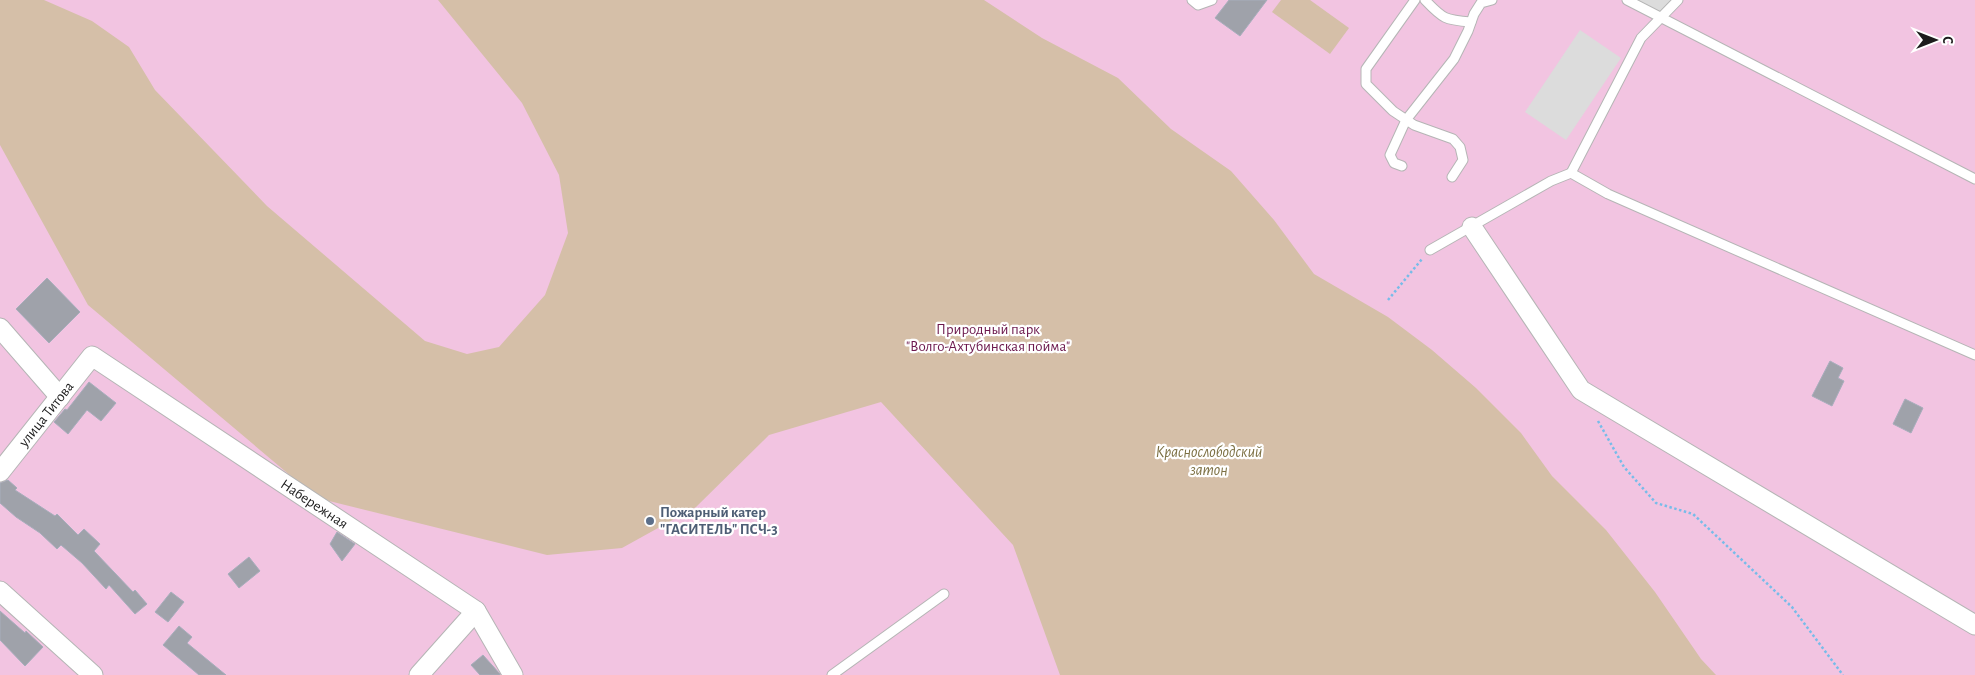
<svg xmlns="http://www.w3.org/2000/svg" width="1975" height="675" viewBox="0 0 1975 675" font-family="'Alegreya Sans',sans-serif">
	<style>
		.park { fill: #f2c4e1 }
		.parking { fill: #dcdcdc }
		.water { fill: #d5bfa8 }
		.building { fill: #9fa2aa; stroke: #a7adbc }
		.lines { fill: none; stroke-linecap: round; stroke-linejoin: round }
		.service-casing { stroke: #b5b5b5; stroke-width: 11 }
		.minor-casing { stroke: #b5b5b5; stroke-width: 21 }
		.path { stroke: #77bce9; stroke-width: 2.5; stroke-dasharray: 2.5 2.5; stroke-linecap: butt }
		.service { stroke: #fff; stroke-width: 9 }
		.minor { stroke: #fff; stroke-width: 19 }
		.service-dot { fill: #5c6f8a; stroke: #fff; stroke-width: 2 }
		.labels { text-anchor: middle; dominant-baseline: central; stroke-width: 4.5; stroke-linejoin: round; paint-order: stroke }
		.park-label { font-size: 15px; fill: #6c184d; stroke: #fff }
		.street-label { font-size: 15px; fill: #1c1c1c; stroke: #fff }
		.service-label { font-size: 15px; font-weight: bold; fill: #4e5e75; stroke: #fff; text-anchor: start }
		.water-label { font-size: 16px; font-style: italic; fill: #7c7043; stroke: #fff }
	</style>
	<rect width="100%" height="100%" fill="#e3e3ec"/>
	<rect class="park" x="0" y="0" width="1975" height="675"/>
	<g class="parking">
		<path d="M1633 0H1673L1661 14Z"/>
		<path d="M1580 30 1621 58 1566 140 1525 112Z"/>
	</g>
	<g class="water">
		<path d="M0 0H44L92 21 129 47 155 90 267 206 425 341 467 354 499 347 545 295 568 233 559 175 522 103 438 0H984L1042 38 1118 78 1171 129 1231 171 1274 220 1314 274 1388 317 1432 350 1476 388 1521 433 1552 476 1606 530 1655 592 1701 659 1716 675H1060L1013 545 881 402 769 435 696 507 622 548 547 555 317 498 88 305 0 145Z"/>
		<path d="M1281 0H1310L1349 28 1330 54 1272 12Z"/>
	</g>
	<g class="building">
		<path d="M1229 0H1267L1240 36 1215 18Z"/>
		<path d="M47 278 80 312 49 343 16 309Z"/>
		<path d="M1830 361 1843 368 1838 378 1844 381 1832 406 1812 396Z"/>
		<path d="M89 382 116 403 101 421 87 410 68 434 54 422 65 409 67 410Z"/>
		<path d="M1905 399 1923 408 1911 433 1893 424Z"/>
		<path d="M8 480 17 488 15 490 55 516 57 514 78 535 84 529 100 544 94 551 133 592 135 590 147 604 135 614 109 585 106 589 82 563 61 545 57 549 40 533 16 517 0 503V483Z"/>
		<path d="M337 532 355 544 342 561 330 544Z"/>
		<path d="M249 557 260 571 239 588 228 574Z"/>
		<path d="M171 592 184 602 168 622 155 612Z"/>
		<path d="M0 611 25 633 26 631 43 647 25 666 0 640Z"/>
		<path d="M179 626 192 637 187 643 226 675H199L163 645Z"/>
		<path d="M483 655 500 674V675H480L471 665Z"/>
	</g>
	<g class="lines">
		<g class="service-casing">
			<g id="service">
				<path d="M1192 0 1198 5 1212 0"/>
				<path d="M1415 0 1366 69V84L1393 111 1414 125 1453 139 1460 147 1463 160 1452 177"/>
				<path d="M1425 0C1443 19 1445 20 1471 22"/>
				<path d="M1627 0 1975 179"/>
				<path d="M1678 0 1641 38 1571 173 1608 194 1975 355"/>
				<path d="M1402 166 1394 163 1390 155 1406 120 1454 59 1468 31 1474 14 1481 3 1492 0"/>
				<path d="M1430 250 1551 181 1571 173"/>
				<path d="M832 675 944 594"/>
			</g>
		</g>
		<g class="minor-casing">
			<g id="minor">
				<path d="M1472 227 1581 390 1975 625"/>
				<path d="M0 328 60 397"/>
				<path id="s1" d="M0 472 92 356 476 611 513 675"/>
				<path d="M0 591 93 675"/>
				<path d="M419 675 476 611"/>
			</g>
		</g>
		<g class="path">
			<path d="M1388 300 1422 259"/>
			<path d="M1598 421 1624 467 1656 503 1693 514 1792 607 1843 675"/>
		</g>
		<use href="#service" class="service"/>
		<use href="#minor" class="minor"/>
	</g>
	<circle class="service-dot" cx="650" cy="521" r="5"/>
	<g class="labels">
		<g class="park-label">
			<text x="988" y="329">Природный парк<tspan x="988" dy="17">"Волго-Ахтубинская пойма"</tspan></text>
		</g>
		<g class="street-label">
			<text stroke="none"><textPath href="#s1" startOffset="74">улица Титова</textPath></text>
			<text stroke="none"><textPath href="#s1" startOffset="415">Набережная</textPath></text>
		</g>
		<g class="service-label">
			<text x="660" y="512">Пожарный катер<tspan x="660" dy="17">"ГАСИТЕЛЬ" ПСЧ-3</tspan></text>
		</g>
		<g class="water-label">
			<text x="1209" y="452">Краснослободский<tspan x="1209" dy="18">затон</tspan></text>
		</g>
	</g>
	<g transform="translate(1935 40) rotate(90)" stroke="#ffffff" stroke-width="4" paint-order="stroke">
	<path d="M0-4L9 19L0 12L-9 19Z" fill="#1c1c1c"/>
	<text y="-8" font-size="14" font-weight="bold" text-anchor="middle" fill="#1c1c1c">С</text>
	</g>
</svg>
